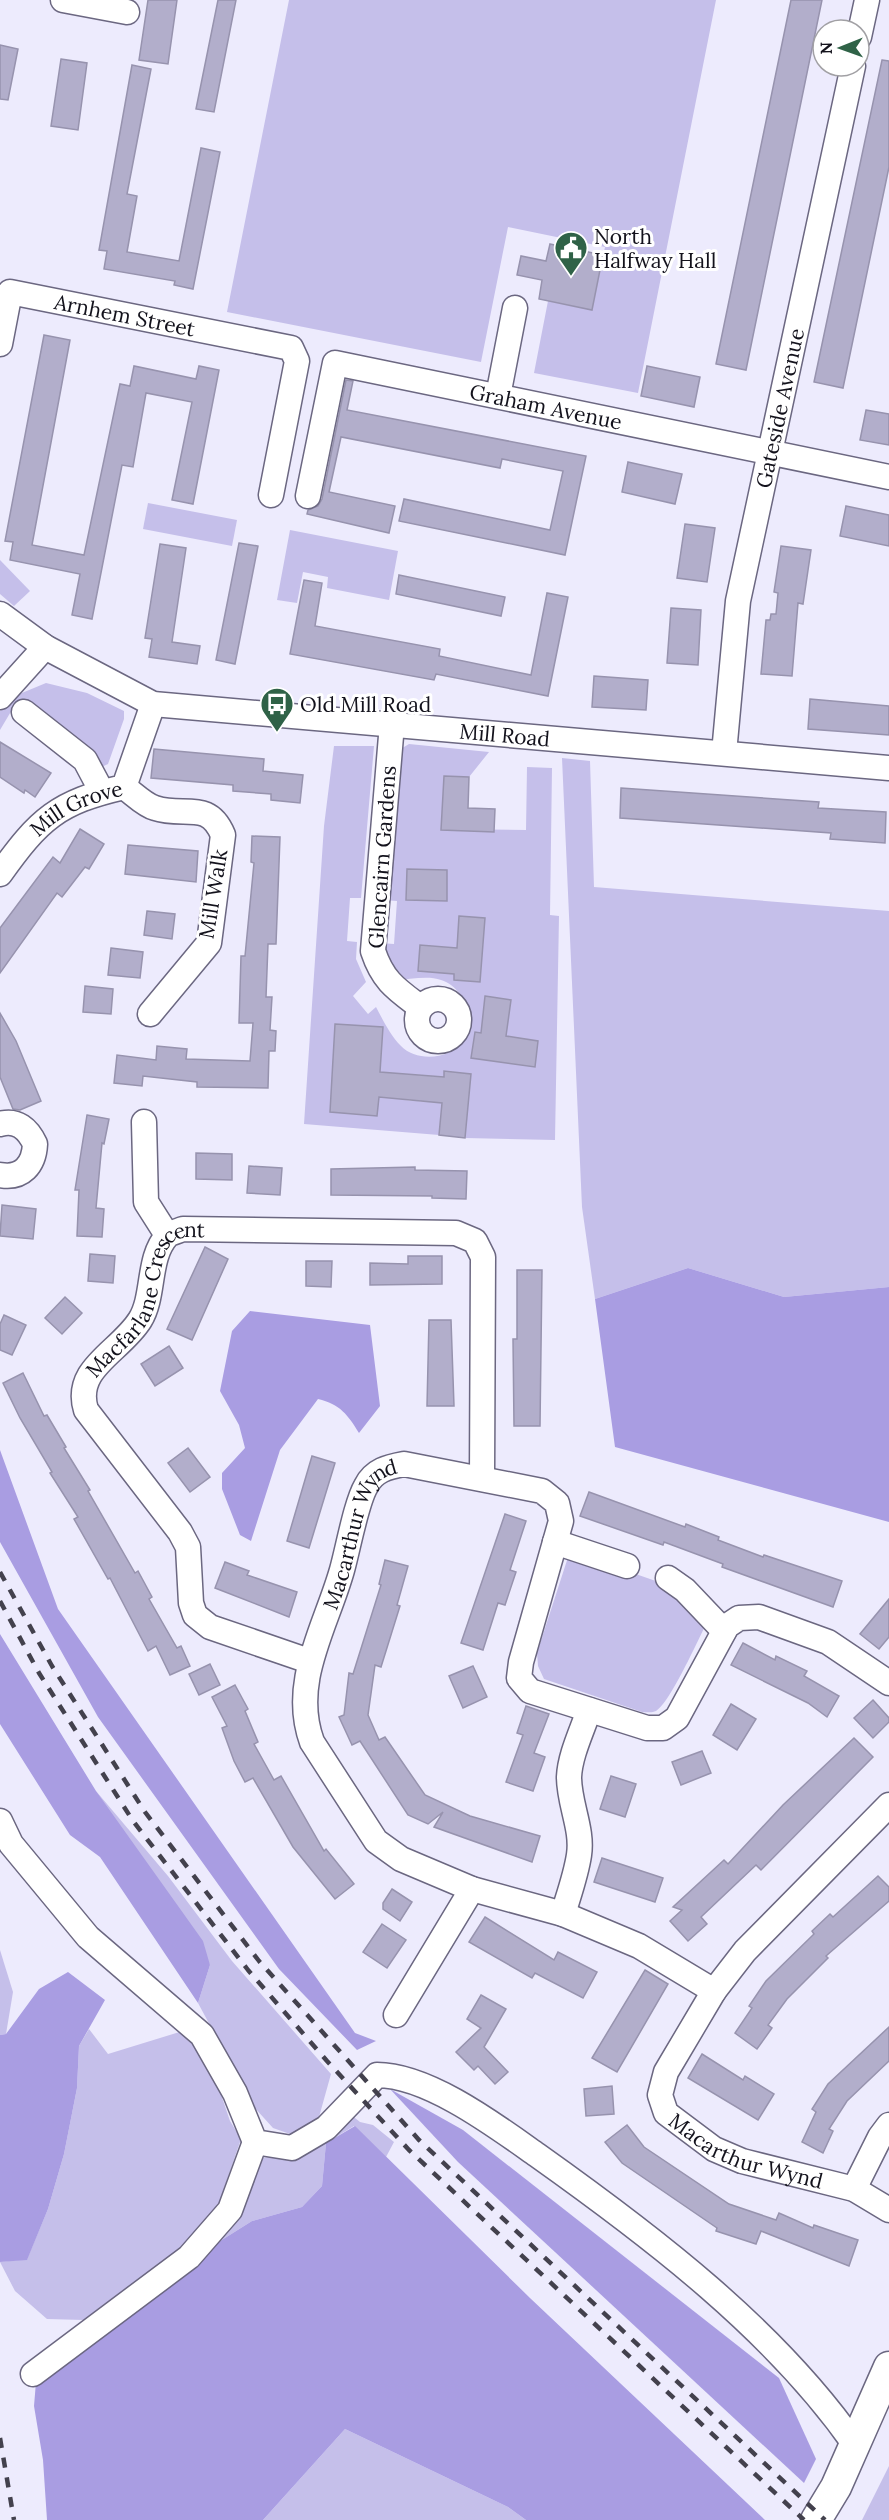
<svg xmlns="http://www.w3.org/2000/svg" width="889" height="2520" viewBox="0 0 889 2520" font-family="Lora,serif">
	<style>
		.green { fill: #c5bfea; fill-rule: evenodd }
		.forest { fill: #a99de2 }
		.building { fill: #b2aecb; stroke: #9793ae; stroke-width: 1.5 }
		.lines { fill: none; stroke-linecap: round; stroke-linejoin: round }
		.minor-casing { stroke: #6b6781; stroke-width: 27 }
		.major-casing { stroke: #6b6781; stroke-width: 33 }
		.minor { stroke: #fff; stroke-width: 24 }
		.major { stroke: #fff; stroke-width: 30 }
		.rail { stroke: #43414d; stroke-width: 4.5; stroke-dasharray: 10 10; stroke-linecap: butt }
		.labels { text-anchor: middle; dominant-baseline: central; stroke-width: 6; stroke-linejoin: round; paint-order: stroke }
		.poi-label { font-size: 21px; fill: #13121c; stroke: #fff; text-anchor: start }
		.street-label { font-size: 21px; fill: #13121c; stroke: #fff }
	</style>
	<rect width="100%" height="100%" fill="#edebfd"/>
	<g class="green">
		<path d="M289 0H716L638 393 534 373 548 301 592 310 605 247 508 227 481 362 227 312Z"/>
		<path d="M148 503 237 520 232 546 143 529Z"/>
		<path d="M290 530 398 551 389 600 327 588 328 577 303 572 297 603 277 600Z"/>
		<path d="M0 560 30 591 14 606 0 594Z"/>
		<path d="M46 683 87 693 124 711V719L108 764 91 772 80 748 16 703 0 730V711L17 695Z"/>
		<path d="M409 744 489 752 469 777 444 776 441 829 526 830 527 767 552 768 550 915 559 916 555 1140 465 1138 444 1072V1077L407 1074 405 1100 442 1103 439 1135 304 1124 324 826 334 746H374L361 898H350L347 941 357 942 356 959 366 982 353 996 368 1014 376 1007C383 1020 390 1035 401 1046 416 1062 450 1060 463 1041 478 1021 464 987 441 980 427 975 409 980 395 980L380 943 394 944 397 901 383 900 399 750ZM407 869 447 870V901L406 900Z"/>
		<path d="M562 758 590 761 594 887 889 911V1287L784 1297 688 1268 595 1299 582 1207Z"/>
		<path d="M570 1551 670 1586 708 1620C699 1638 670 1703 656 1711 652 1713 647 1712 642 1712L544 1679 538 1666 537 1653Z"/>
		<path d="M96 1791 168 1876 232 1961 331 2074 319 2117 293 2135 273 2128 254 2107 198 2003 210 1965Z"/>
		<path d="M0 1950 13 1992 6 2034 0 2035Z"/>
		<path d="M89 2029 108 2054 186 2030 207 2053 230 2121 241 2139 217 2209 183 2250 117 2301 84 2320 47 2319 15 2291 0 2262 27 2259 48 2209 64 2154 77 2088 79 2046Z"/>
		<path d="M350 2114 360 2122 373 2125 394 2142 386 2157 354 2126 326 2143 322 2186 302 2207 252 2221 217 2243 238 2217 251 2179 262 2158 310 2152Z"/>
		<path d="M345 2429 508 2507 526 2520H263Z"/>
		<path d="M889 2466V2520H862Z"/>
	</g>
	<g class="forest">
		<path d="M688 1268 784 1297 889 1287V1522L615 1447 595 1299Z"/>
		<path d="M250 1311 370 1325 380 1406 359 1433C348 1415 340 1404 318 1399L280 1450 251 1541 240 1535 222 1489V1473L245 1448 239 1425 220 1391 232 1331Z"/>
		<path d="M0 1450 58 1609 355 2033 376 2041 357 2050 279 1969 98 1717 0 1542Z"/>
		<path d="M0 1634 96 1791 203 1941 210 1965 198 2003 100 1857 70 1835 0 1724Z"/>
		<path d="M68 1972 105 2000 79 2046 77 2088 64 2154 48 2209 27 2260 0 2262V2035L6 2034 39 1989Z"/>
		<path d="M390 2089 463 2130 779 2378 816 2459 804 2483 458 2162Z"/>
		<path d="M355 2126 530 2298 765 2520H526L508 2507 345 2429 263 2520H47L43 2460 34 2406 36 2382 114 2329 217 2243 252 2221 302 2207 322 2186 326 2143Z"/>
	</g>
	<g class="building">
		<path d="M148 0H177L168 64 139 60Z"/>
		<path d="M218 0H236L214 112 196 109Z"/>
		<path d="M791 0H822L746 370 716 364Z"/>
		<path d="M0 45 18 49 8 100 0 99Z"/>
		<path d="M61 59 87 63 78 130 51 126Z"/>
		<path d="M882 60 889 61V167L843 388 814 382Z"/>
		<path d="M132 65 151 69 127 194 137 196 127 252 179 261 201 148 220 152 193 289 174 285 175 281 104 269 107 251 99 250Z"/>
		<path d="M550 244 603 255 592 310 539 299 542 280 517 275 521 256 546 261Z"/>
		<path d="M44 335 70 340 32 545 84 555 120 384 130 386 134 366 196 379 199 366 219 370 193 504 172 500 192 402 146 393 133 467 122 465 92 619 72 615 80 574 10 560 13 542 5 541Z"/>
		<path d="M647 366 700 377 694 407 641 396Z"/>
		<path d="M346 380 353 381 347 410 586 456 565 555 399 521 404 499 550 530 563 471 502 459 500 468 341 437 329 492 395 506 389 533 307 514 308 510 318 506 322 499Z"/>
		<path d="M866 410 889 414V445L860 440Z"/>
		<path d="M628 462 682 474 675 504 622 492Z"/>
		<path d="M846 506 889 515V546L840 536Z"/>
		<path d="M685 524 715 528 707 582 677 578Z"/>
		<path d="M239 543 258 546 235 664 216 660Z"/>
		<path d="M160 544 186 548 172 642 200 646 197 664 149 657 152 639 145 638Z"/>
		<path d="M781 546 811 550 803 604 798 603 792 676 761 674 766 620H770L771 614H776L778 593 774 592Z"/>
		<path d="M399 575 505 597 501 616 396 594Z"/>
		<path d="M304 580 322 583 315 626 440 649 439 656 531 675 547 593 568 597 548 696 436 674 434 680 290 654Z"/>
		<path d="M671 608 701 610 698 665 667 663Z"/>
		<path d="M594 676 648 680 646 710 592 707Z"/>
		<path d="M810 699 889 706V735L808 729Z"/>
		<path d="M0 742 51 773 35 797 25 790 24 793 0 777Z"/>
		<path d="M154 749 264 759 263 771 303 775 300 803 271 800V794L233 791V785L151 778Z"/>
		<path d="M444 776 469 777 468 808 495 809 494 832 441 830Z"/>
		<path d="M621 788 819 802 818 808 886 812 885 843 830 839 831 833 620 818Z"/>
		<path d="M80 829 104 844 89 869 85 867 62 897 57 893 0 973V928L53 857 60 863Z"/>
		<path d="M252 836 280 837 276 944H268L266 997H272L270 1030 276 1031 275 1051H269L268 1088 197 1087V1082L143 1076 142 1086 114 1083 117 1055 156 1060 157 1046 187 1049 186 1059 250 1061 253 1023H239L241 956H245L254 863 251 862Z"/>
		<path d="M128 845 198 851 196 882 125 874Z"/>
		<path d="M407 869 447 870V901L406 900Z"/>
		<path d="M147 911 175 914 172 939 144 935Z"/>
		<path d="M459 916 485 918 480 982 454 980V974L418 971 420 945 457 948Z"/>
		<path d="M111 948 143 952 140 978 108 975Z"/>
		<path d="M85 986 113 989 111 1014 83 1012Z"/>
		<path d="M485 996 511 1000 506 1036 538 1041 535 1067 471 1058 475 1032 481 1033Z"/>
		<path d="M0 1013 16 1041 41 1101 20 1110 13 1109 0 1077Z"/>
		<path d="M335 1024 383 1027 380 1072 444 1077V1071L471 1074 465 1138 439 1135 442 1103 379 1097 377 1116 330 1112Z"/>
		<path d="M87 1115 109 1119 104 1144 102 1143 96 1208 104 1209 102 1237 77 1236 79 1190H75Z"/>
		<path d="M196 1153 232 1154V1180L196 1179Z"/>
		<path d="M249 1166 282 1168 280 1195 247 1193Z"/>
		<path d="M415 1167V1170L467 1171 466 1199 432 1198V1196L331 1195V1169Z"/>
		<path d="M2 1205 36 1209 33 1239 0 1236Z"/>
		<path d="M205 1247 228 1259 192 1340 167 1329Z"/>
		<path d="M90 1254 115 1256 113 1283 88 1281Z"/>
		<path d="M408 1256H442V1284L370 1285V1263L408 1264Z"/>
		<path d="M306 1261H332L331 1287 306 1286Z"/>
		<path d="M517 1270H542L540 1426H514L513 1339H517Z"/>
		<path d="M65 1297 82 1313 62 1334 45 1318Z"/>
		<path d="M4 1315 26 1325 12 1355 0 1350V1324Z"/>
		<path d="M429 1320H451L454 1406H427Z"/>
		<path d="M169 1346 183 1368 155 1386 141 1364Z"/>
		<path d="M23 1373 44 1416 47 1415 66 1447 64 1448 90 1490 88 1491 135 1573 138 1571 152 1597 149 1599 177 1648 181 1646 190 1666 170 1675 156 1646 148 1651 110 1578 108 1579 74 1519 78 1517 50 1473 52 1472 20 1418 3 1383Z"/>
		<path d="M188 1448 210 1477 190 1492 168 1463Z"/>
		<path d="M312 1456 335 1463 309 1548 287 1541Z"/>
		<path d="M589 1492 685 1527 686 1524 719 1537 718 1540 763 1557 764 1555 842 1581 833 1607 722 1567 723 1564 664 1542 663 1545 580 1516Z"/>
		<path d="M505 1514 526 1521 510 1570 516 1572 505 1605 498 1603 483 1650 461 1643Z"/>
		<path d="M385 1560 408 1566 397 1605 400 1606 381 1667 375 1665 368 1715 379 1740 385 1737 425 1795 470 1816 540 1836 532 1862 434 1827 443 1812 428 1824 408 1815 360 1741 352 1745 339 1717 344 1715 349 1673 353 1674 381 1585 379 1584Z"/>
		<path d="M225 1562 249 1571 247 1575 297 1592 289 1617 215 1588Z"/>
		<path d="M889 1599V1637L879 1649 860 1634Z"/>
		<path d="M743 1643 775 1660 776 1656 807 1671 804 1676 839 1696 827 1717 808 1703 731 1665Z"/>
		<path d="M210 1664 220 1685 199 1695 189 1674Z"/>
		<path d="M473 1666 487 1697 463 1708 449 1676Z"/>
		<path d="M235 1685 248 1709 245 1711 258 1742 254 1744 274 1780 281 1776 324 1851 326 1849 354 1884 335 1899 293 1847 253 1778 245 1782 234 1761 222 1728 227 1726 212 1697Z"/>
		<path d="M873 1700 889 1718V1722L873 1738 854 1718Z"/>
		<path d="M731 1704 756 1719 737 1750 713 1735Z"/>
		<path d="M526 1706 549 1714 534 1753 545 1757 533 1791 506 1782 523 1735 517 1733Z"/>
		<path d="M854 1738 873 1757 761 1870 756 1865 701 1917 707 1924 688 1941 670 1921 682 1910 673 1907 724 1860 728 1864 783 1805Z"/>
		<path d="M702 1751 711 1773 681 1785 672 1762Z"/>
		<path d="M611 1776 636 1784 625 1817 600 1809Z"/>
		<path d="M602 1858 663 1878 655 1902 594 1882Z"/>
		<path d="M878 1876 889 1887V1901L826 1956 828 1958 787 1999 768 2025 772 2028 757 2049 735 2033 752 2008 749 2006 766 1981 814 1934 812 1931 830 1914 833 1917Z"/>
		<path d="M392 1889 412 1902 400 1921 383 1909V1903Z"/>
		<path d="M485 1917 554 1960 558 1952 597 1972 583 1998 535 1973 532 1978 469 1942Z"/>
		<path d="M382 1924 406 1940 387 1968 363 1952Z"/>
		<path d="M645 1970 668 1984 617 2072 592 2058Z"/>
		<path d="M481 1995 506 2009 484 2047 508 2072 495 2084 478 2066 474 2070 456 2052 481 2028 467 2019Z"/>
		<path d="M889 2027V2061L847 2101 829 2129 833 2131 823 2153 802 2142 816 2112 812 2109 828 2084Z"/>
		<path d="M702 2054 743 2080 745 2076 774 2094 758 2120 688 2078Z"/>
		<path d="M612 2086 614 2114 586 2116 584 2089Z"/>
		<path d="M627 2125 644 2147 729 2204 776 2220 779 2213 813 2228 814 2225 858 2240 849 2266 761 2231 756 2244 716 2231 717 2228 622 2163 605 2142Z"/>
	</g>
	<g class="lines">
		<g class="minor-casing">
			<g id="minor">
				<path d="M63 0 127 12"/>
				<path d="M859 37 867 0"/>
				<path id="s1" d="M0 344 10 292 291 348 297 361 271 495"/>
				<path d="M498 396 515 308"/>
				<path id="s2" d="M308 496 335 363 889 477"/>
				<path id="s3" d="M0 614 45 647 153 704 889 768"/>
				<path d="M0 697 45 647"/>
				<path d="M24 712 85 760 102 792"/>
				<path d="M392 724 373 951C383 981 396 989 420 1007"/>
				<path id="s4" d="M724 753 738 601 853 66"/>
				<path d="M124 787C133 793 144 805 155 808 184 818 208 799 223 835L209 943 150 1014"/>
				<path id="s5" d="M0 874C39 819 58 802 124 787L153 704"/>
				<circle cx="438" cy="1020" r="21"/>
				<path d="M144 1122 146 1202 167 1235"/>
				<path d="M0 1124C17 1119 28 1129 35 1144 34 1165 22 1179 0 1175"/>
				<path d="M555 1542 627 1566"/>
				<path d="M668 1578 685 1590 724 1631"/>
				<path id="s6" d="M309 1661 210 1627 195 1615 191 1603 188 1547 180 1532 86 1410C73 1368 120 1352 140 1320 155 1296 147 1258 167 1236 170 1233 178 1231 183 1229L456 1233 475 1241 483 1257 482 1478"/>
				<path id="s7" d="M889 1805 745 1951 714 1991 666 2072 660 2095 666 2113 714 2149 742 2161 854 2189 889 2210"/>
				<path d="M0 1821 11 1844 88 1937 202 2035 235 2093 255 2142 292 2148 326 2128 377 2075C428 2075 496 2126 537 2155 651 2236 775 2330 855 2445"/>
				<path d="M563 1914C569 1894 576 1875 579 1855 583 1829 569 1804 569 1777 570 1755 582 1731 589 1710"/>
				<path id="s8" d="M714 1991 639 1946 563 1914 472 1889 401 1859 376 1841 312 1742C290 1682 326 1627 342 1570 348 1549 356 1503 366 1486 374 1470 388 1467 404 1464L542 1491 557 1503 561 1521 521 1662 519 1678 530 1691 647 1728H663L677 1718 727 1626 739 1618 759 1617 828 1642 889 1683"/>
				<path d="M396 2015 472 1889"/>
				<path d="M854 2189 880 2137 889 2125"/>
				<path d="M33 2374 189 2257 230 2210 255 2142"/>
			</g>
		</g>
		<g class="major-casing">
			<path id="major" d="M816 2520 836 2487 889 2367"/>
		</g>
		<use href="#minor" class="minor"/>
		<use href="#major" class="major"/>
		<g class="rail">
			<path d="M0 1572 52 1666 145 1812 259 1961 419 2140 825 2520"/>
			<path d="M0 1601 39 1673 133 1821 248 1970 327 2061 409 2150 804 2520"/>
			<path d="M0 2438 14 2520"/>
		</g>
	</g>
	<defs>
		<g id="civic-pin" transform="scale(1.725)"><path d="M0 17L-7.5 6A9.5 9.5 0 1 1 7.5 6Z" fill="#2f6247" stroke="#fff"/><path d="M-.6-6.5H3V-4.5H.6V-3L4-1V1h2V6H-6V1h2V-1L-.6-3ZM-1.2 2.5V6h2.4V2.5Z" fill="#fff"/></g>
		<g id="bus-pin" transform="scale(1.725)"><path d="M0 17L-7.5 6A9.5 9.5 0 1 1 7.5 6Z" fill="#2f6247" stroke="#fff"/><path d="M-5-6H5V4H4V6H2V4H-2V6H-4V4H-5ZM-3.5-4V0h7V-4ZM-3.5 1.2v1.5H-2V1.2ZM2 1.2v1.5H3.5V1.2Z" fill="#fff"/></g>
	</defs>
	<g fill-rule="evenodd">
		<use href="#civic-pin" x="571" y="248"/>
		<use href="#bus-pin" x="277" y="704"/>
	</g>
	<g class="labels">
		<g class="poi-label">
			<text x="594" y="236">North<tspan x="594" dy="24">Halfway Hall</tspan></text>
			<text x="300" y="704">Old Mill Road</text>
		</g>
		<g class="street-label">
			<text stroke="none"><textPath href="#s1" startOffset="170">Arnhem Street</textPath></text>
			<text stroke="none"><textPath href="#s2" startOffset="351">Graham Avenue</textPath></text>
			<text stroke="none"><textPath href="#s4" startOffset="350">Gateside Avenue</textPath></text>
			<text stroke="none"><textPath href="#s3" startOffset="531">Mill Road</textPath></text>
			<text stroke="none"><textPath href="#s5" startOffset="104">Mill Grove</textPath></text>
			<text transform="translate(382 857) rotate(-86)">Glencairn Gardens</text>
			<text transform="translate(213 894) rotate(-81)">Mill Walk</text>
			<text stroke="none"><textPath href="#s6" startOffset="502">Macfarlane Crescent</textPath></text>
			<text stroke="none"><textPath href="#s8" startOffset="711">Macarthur Wynd</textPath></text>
			<text stroke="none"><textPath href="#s7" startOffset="483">Macarthur Wynd</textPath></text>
		</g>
	</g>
	<g transform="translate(841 48) rotate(269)"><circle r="28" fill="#ffffff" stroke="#a1a0a4" stroke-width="1.5"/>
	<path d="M0-4.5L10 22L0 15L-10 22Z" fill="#2f6247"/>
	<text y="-9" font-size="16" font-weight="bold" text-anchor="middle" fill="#13121c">N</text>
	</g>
</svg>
